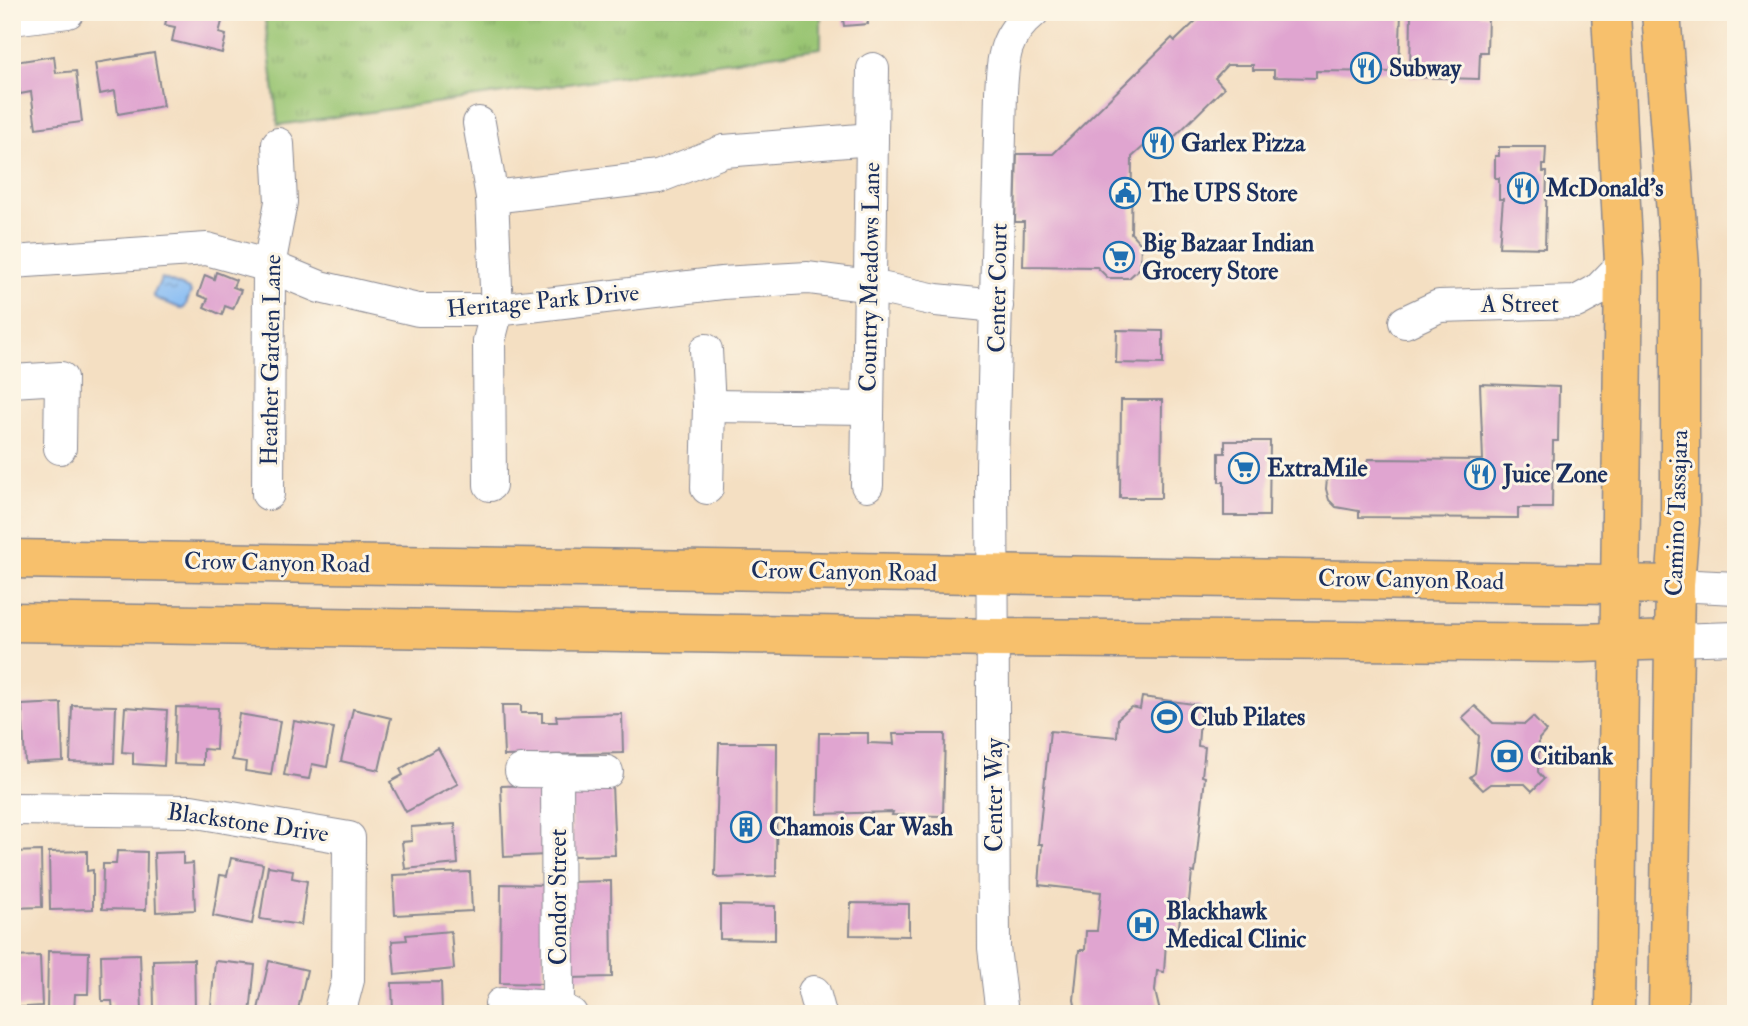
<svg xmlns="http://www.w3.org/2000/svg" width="1748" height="1026" viewBox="0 0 1748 1026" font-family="'IM FELL Double Pica',serif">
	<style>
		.grass { fill: url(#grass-tufts); stroke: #5a7a68; stroke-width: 2 }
		.water { fill: url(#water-ripples); stroke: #5075a9; stroke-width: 2 }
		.building { fill: #e0a5d0 }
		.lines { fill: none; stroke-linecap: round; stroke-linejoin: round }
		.minor-casing { stroke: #888790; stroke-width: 34 }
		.major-casing { stroke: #888790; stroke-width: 41 }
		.minor { stroke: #fff; stroke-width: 32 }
		.major { stroke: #f7c06c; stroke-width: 38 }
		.labels { text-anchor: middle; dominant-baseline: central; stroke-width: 6; stroke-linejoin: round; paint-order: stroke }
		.poi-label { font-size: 24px; font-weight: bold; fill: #1b2f5e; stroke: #fcf5e5; text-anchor: start }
		.street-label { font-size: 24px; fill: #1b2f5e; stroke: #fcf5e5 }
	</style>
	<defs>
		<pattern id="grass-tufts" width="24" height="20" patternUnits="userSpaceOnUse" patternTransform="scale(1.75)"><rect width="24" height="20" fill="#99c572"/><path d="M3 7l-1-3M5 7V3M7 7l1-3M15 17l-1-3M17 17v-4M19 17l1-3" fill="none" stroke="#7ca061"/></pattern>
		<pattern id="water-ripples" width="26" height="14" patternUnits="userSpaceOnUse" patternTransform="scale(1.75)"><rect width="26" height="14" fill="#85bbf4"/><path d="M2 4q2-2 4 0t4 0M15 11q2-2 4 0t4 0" fill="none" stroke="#6c98c9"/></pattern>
	</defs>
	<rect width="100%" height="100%" fill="#fcf5e5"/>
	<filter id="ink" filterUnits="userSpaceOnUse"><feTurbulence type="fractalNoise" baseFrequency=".0143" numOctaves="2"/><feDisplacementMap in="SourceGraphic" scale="14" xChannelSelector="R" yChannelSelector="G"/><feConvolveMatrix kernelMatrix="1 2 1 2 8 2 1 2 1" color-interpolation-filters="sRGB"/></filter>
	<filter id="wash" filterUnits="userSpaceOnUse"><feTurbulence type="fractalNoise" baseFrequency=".00686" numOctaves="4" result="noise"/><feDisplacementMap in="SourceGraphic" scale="28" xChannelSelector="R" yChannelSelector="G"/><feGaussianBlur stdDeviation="1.57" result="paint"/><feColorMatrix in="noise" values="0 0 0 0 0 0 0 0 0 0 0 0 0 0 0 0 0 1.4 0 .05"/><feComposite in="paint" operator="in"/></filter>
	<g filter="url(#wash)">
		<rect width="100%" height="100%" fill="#f4dfc2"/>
		<path class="grass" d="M264 12H821V48L278 125Z"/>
		<path class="water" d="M162 278 189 289 191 292 185 307 182 309 155 298 153 295Z"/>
		<g id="blocks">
			<g class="building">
				<path d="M168 12 224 14 219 33 226 35 222 53 172 41 175 27 165 25Z"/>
				<path d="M842 12H867L868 24 844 26Z"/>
				<path d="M1254 12H1401L1399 72 1316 71V78L1274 77V70H1253V65H1227L1215 78 1224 88 1155 156 1144 146 1132 157 1131 233 1141 244 1140 268 1129 278H1108L1097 267 1023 266 1024 222H1015L1017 154H1053L1172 38 1175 41 1201 16H1254Z"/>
				<path d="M1411 12H1480V15H1488L1487 52H1480L1479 79 1410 77Z"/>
				<path d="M154 53 163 106 118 114 115 91 100 94 95 63Z"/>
				<path d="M54 56 56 73 76 71 82 122 36 128 31 92 20 94 15 62Z"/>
				<path d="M1499 147H1546L1545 165H1543V172H1547L1545 248 1499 247 1503 199H1499V178H1495V156H1499Z"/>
				<path d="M216 272 236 280 233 287 241 290 233 309 225 306 222 315 204 307 208 299 198 295 205 275 214 279Z"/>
				<path d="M1117 330 1163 331V364L1116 363Z"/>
				<path d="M1480 384 1559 387 1558 441H1553L1552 508H1518V518L1359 517V511L1336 507 1329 500 1326 489 1327 478 1333 471 1344 465H1367L1368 459 1483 460Z"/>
				<path d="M1121 400H1162L1161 498H1120Z"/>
				<path d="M1225 441H1270L1269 516H1224V482H1219V453H1225Z"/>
				<path d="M1142 697 1201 705 1198 746 1205 747 1202 776 1205 777 1195 873 1192 872 1189 901H1182L1178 934 1166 942 1164 972 1157 971 1155 991 1160 1012 1167 1010 1168 1014H1077L1074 1000 1079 950H1085L1086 931H1097L1101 892 1039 885 1042 844H1038L1050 731 1117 737 1118 718 1131 707 1140 709Z"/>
				<path d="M61 703 63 761 25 763 22 705Z"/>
				<path d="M72 705 116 706 114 763 70 762Z"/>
				<path d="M502 705H521V713H542V722H557L556 716 622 714 623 753 504 756Z"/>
				<path d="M1475 706 1493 723 1525 724 1533 717 1546 731 1539 739 1538 772 1544 779 1532 791 1525 784H1491L1483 790 1470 777 1475 773 1479 736 1462 718Z"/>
				<path d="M125 707 167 710 164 766 133 764V753L122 752Z"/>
				<path d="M176 707 218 708 216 750 203 749V765L174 764Z"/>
				<path d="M353 709 391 718 379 770 341 761Z"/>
				<path d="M239 714 280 721 271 775 245 771 246 762 232 760Z"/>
				<path d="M294 721 334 728 327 767 312 764 309 779 284 775Z"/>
				<path d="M819 733H868V743L894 744 893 734H945L943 816 892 815 893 812 817 814Z"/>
				<path d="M719 743H777L776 876 718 878 715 875Z"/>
				<path d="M438 748 458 784 406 812 390 782 403 775 400 769Z"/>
				<path d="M612 784 615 855 572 856 570 785Z"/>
				<path d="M544 785 546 855 504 857 501 786Z"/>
				<path d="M455 824 458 864 405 869 402 842 412 841 411 827Z"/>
				<path d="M41 851 42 907 12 908V852Z"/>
				<path d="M87 851V871L93 870V909L50 910 49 852Z"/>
				<path d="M117 851 147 852 146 910 102 909 103 864H116Z"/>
				<path d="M183 852V864L193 863 195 910 156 912 154 853Z"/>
				<path d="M231 858 263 864 252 924 213 916 220 875 227 876Z"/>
				<path d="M268 866 293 870 292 878 307 881 301 925 260 919Z"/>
				<path d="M470 872 472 911 395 915 393 875Z"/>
				<path d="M611 881 612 977 569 978 568 882Z"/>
				<path d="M501 884 545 885 543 984 500 983Z"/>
				<path d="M851 903 909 904V936L850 935Z"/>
				<path d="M720 905 775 906V940L720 939Z"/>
				<path d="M451 931 454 969 395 975 392 941 407 940 406 935Z"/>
				<path d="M48 951 89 952 88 994H75L74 1013 47 1012Z"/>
				<path d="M140 954 142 1011 113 1012 112 1001H102L101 955Z"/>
				<path d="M40 956 42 1006 12 1008V957Z"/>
				<path d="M194 959 195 1009H154L153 960Z"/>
				<path d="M215 961 255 965 250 1014H216L217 1007H211Z"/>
				<path d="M269 961 307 970 297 1014H257Z"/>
				<path d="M441 982 442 1014H393L392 983Z"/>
			</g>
		</g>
	</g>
	<g filter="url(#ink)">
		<use href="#blocks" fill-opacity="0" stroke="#888790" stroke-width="2"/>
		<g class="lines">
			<g class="minor-casing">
				<g id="minor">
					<path d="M12 19 68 12"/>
					<path d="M479 123 492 197 497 310 489 341 490 485"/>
					<path d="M492 197 658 177 724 151 872 139"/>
					<path d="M12 262 207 249 269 266 320 287 418 310H497L722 283 808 278 871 286 936 300 997 306"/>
					<path d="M1405 322 1439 306 1576 302 1598 290 1624 263"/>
					<path d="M706 350 709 406 707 488"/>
					<path d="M12 381 61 378 60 448"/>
					<path d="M709 406 868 408"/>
					<path d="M867 485 873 69"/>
					<path d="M268 494 269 266 281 202 278 144"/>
					<path d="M1675 585 1736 588"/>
					<path d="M1674 640 1736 638"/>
					<path d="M521 771 607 772"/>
					<path d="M557 771 558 1007 571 1014"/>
					<path d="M12 809 191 811 349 838 348 980 339 1014"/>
					<path d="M814 992 820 1014"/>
					<path d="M501 1004 558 1007"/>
					<path d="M1002 1014 994 948 992 467 1001 92C1003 56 1004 36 1033 12"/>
				</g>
			</g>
			<g class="major-casing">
				<g id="major">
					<path d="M1611 12 1624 263 1615 1014"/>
					<path d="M1661 12 1680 267V522L1675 585 1668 1014"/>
					<path d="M12 559 1675 585"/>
					<path d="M12 622 994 638 1581 643 1674 640"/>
				</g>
			</g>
			<use href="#minor" class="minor"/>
			<use href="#major" class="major"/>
		</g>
	</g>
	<defs>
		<g id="restaurant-ring" transform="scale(1.575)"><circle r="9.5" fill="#fcf5e5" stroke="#1f6fb2" stroke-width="1.5"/><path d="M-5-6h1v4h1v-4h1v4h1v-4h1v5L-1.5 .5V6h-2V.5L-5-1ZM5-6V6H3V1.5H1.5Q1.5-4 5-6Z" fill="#1f6fb2"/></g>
		<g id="civic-ring" transform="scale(1.575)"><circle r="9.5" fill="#fcf5e5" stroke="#1f6fb2" stroke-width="1.5"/><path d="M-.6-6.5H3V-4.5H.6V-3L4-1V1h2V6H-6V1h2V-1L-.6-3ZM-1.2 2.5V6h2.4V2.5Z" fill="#1f6fb2"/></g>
		<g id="supermarket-ring" transform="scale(1.575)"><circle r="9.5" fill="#fcf5e5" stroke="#1f6fb2" stroke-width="1.5"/><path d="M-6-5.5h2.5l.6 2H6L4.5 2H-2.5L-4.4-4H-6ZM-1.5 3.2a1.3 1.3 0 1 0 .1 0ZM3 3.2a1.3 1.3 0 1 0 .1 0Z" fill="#1f6fb2"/></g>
		<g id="stadium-ring" transform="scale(1.575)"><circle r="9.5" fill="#fcf5e5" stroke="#1f6fb2" stroke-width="1.5"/><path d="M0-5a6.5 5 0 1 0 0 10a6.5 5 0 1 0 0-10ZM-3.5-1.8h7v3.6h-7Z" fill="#1f6fb2"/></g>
		<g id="bank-ring" transform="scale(1.575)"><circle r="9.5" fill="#fcf5e5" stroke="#1f6fb2" stroke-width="1.5"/><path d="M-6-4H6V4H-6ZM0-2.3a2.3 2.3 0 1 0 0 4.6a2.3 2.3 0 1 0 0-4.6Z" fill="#1f6fb2"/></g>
		<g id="building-ring" transform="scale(1.575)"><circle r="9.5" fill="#fcf5e5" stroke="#1f6fb2" stroke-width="1.5"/><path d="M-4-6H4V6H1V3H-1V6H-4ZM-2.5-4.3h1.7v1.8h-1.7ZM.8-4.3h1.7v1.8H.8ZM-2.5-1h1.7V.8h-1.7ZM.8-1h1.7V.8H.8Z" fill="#1f6fb2"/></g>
		<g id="hospital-ring" transform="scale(1.575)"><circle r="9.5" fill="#fcf5e5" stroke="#1f6fb2" stroke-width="1.5"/><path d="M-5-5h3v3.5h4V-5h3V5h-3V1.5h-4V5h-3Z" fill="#1f6fb2"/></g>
	</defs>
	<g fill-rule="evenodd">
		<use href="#restaurant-ring" x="1366" y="68"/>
		<use href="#restaurant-ring" x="1158" y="143"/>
		<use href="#restaurant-ring" x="1523" y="188"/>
		<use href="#civic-ring" x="1125" y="193"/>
		<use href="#supermarket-ring" x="1119" y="257"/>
		<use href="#supermarket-ring" x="1244" y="468"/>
		<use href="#restaurant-ring" x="1480" y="474"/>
		<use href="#stadium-ring" x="1167" y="717"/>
		<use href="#bank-ring" x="1507" y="756"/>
		<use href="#building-ring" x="746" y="827"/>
		<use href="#hospital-ring" x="1143" y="925"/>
	</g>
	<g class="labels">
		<g class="poi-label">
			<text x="1389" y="68">Subway</text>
			<text x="1181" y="143">Garlex Pizza</text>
			<text x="1546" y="188">McDonald's</text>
			<text x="1148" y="193">The UPS Store</text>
			<text x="1142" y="243">Big Bazaar Indian<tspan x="1142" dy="28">Grocery Store</tspan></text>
			<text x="1267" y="468">ExtraMile</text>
			<text x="1503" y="474">Juice Zone</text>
			<text x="1190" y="717">Club Pilates</text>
			<text x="1530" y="756">Citibank</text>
			<text x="769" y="827">Chamois Car Wash</text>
			<text x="1166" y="911">Blackhawk<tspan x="1166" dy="28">Medical Clinic</tspan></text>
		</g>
		<g class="street-label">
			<text transform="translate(870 277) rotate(-89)">Country Meadows Lane</text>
			<text transform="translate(998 288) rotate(-89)">Center Court</text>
			<text transform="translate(543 301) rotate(-5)">Heritage Park Drive</text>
			<text x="1520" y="304">A Street</text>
			<text transform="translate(271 360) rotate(-89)">Heather Garden Lane</text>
			<text transform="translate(1677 513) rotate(-88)">Camino Tassajara</text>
			<text transform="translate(277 563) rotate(1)">Crow Canyon Road</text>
			<text transform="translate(844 572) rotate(1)">Crow Canyon Road</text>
			<text transform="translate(1411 580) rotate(1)">Crow Canyon Road</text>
			<text transform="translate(994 795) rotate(-90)">Center Way</text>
			<text transform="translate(248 823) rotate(8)">Blackstone Drive</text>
			<text transform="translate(558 897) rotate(-90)">Condor Street</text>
		</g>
	</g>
	<rect width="1748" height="1026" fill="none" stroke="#fcf5e5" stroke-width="42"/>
</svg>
